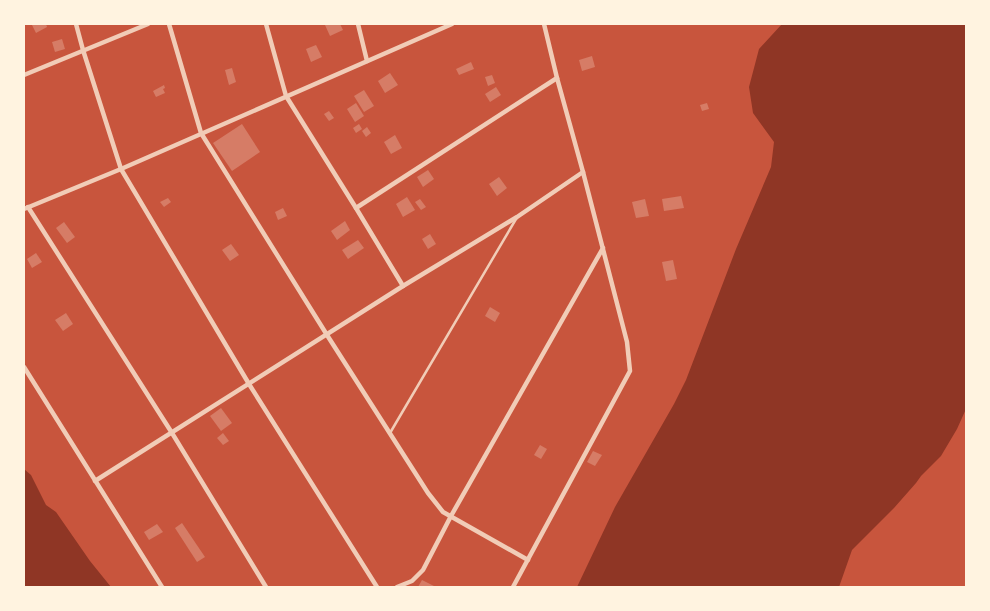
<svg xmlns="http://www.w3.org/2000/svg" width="990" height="611" viewBox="0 0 990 611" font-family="'Asap Condensed',sans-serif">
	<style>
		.water { fill: #8f3625 }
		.building { fill: #d67c66 }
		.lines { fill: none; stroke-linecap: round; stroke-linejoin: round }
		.service { stroke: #f1ccb7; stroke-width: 2.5 }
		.minor { stroke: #f1ccb7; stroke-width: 4.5 }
	</style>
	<rect width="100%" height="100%" fill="#c8553d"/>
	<g class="water">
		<path d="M782 24H966V409L957 429 941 456 921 476 916 483 894 508 852 550 839 587H577L615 507 674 404 686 380 736 249 771 167 774 142 753 113 749 87 759 49Z"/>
		<path d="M24 469 31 475 46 505 56 512 90 561 111 587H24Z"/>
	</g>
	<g class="building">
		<path d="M35 24H46L47 27 36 33 32 25Z"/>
		<path d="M327 24H340L343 30 330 36 325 25Z"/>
		<path d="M62 39 65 49 55 52 52 42Z"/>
		<path d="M316 45 322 57 311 62 306 49Z"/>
		<path d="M592 56 595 67 582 71 579 60Z"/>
		<path d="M471 62 474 69 459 75 456 69Z"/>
		<path d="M232 68 236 82 229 85 225 70Z"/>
		<path d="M390 73 398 85 385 93 378 81Z"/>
		<path d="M492 75 495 83 488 86 485 77Z"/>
		<path d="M164 85 165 88 163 89 165 93 156 97 153 91Z"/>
		<path d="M496 87 501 95 490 102 485 94Z"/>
		<path d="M364 90 374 106 364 112 354 96Z"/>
		<path d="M356 103 364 116 355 122 347 109Z"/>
		<path d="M707 103 709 109 702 111 700 105Z"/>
		<path d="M329 111 334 118 329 121 324 114Z"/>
		<path d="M242 124 260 152 232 171 213 143Z"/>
		<path d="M359 124 362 129 356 133 353 128Z"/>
		<path d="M367 127 371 133 366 137 362 131Z"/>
		<path d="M395 135 402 148 391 154 384 142Z"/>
		<path d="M428 170 434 179 423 187 417 177Z"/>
		<path d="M499 177 507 188 497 196 489 184Z"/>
		<path d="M681 196 684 208 664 211 662 199Z"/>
		<path d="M407 197 415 210 403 217 396 204Z"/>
		<path d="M168 198 171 202 164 207 160 202Z"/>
		<path d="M420 199 426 207 421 210 415 202Z"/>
		<path d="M645 199 649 216 636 218 632 202Z"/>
		<path d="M283 208 287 216 278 220 275 212Z"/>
		<path d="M345 221 350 230 337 240 331 231Z"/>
		<path d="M64 222 75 237 67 243 56 228Z"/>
		<path d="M430 234 436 244 428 249 422 239Z"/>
		<path d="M358 240 364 248 348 259 342 250Z"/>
		<path d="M231 244 239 255 230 261 222 250Z"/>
		<path d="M36 253 42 262 32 268 27 259Z"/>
		<path d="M673 260 677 279 666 281 662 262Z"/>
		<path d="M490 307 500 313 495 322 485 316Z"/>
		<path d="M66 313 73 324 63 331 55 320Z"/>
		<path d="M221 408 232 423 221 431 210 416Z"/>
		<path d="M223 433 229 441 223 445 217 438Z"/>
		<path d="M540 445 547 449 541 459 534 455Z"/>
		<path d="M593 451 602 455 595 466 587 462Z"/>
		<path d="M182 523 205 557 197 562 175 528Z"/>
		<path d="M157 524 163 532 149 540 144 532Z"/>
		<path d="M422 580 436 587H418Z"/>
	</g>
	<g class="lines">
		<path class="service" d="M390 433 516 219"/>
		<g class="minor">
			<path d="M76 24 83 50 121 169 249 384 377 587"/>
			<path d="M169 24 201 133 327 335 428 493 443 512 528 560"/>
			<path d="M266 24 286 96 356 208 403 286"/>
			<path d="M358 24 367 61"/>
			<path d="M24 75 148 24"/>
			<path d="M28 207 172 433 266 587"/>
			<path d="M356 208 557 78"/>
			<path d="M24 209 121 169 452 24"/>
			<path d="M24 367 162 587"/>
			<path d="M95 481 403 286 517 217 583 172"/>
			<path d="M397 587 412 581 423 570 451 516 603 248"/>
			<path d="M513 587 630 371 627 342 583 172 557 78 544 24"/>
		</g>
	</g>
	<rect width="990" height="611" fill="none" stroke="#fff3e0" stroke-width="50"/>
</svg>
